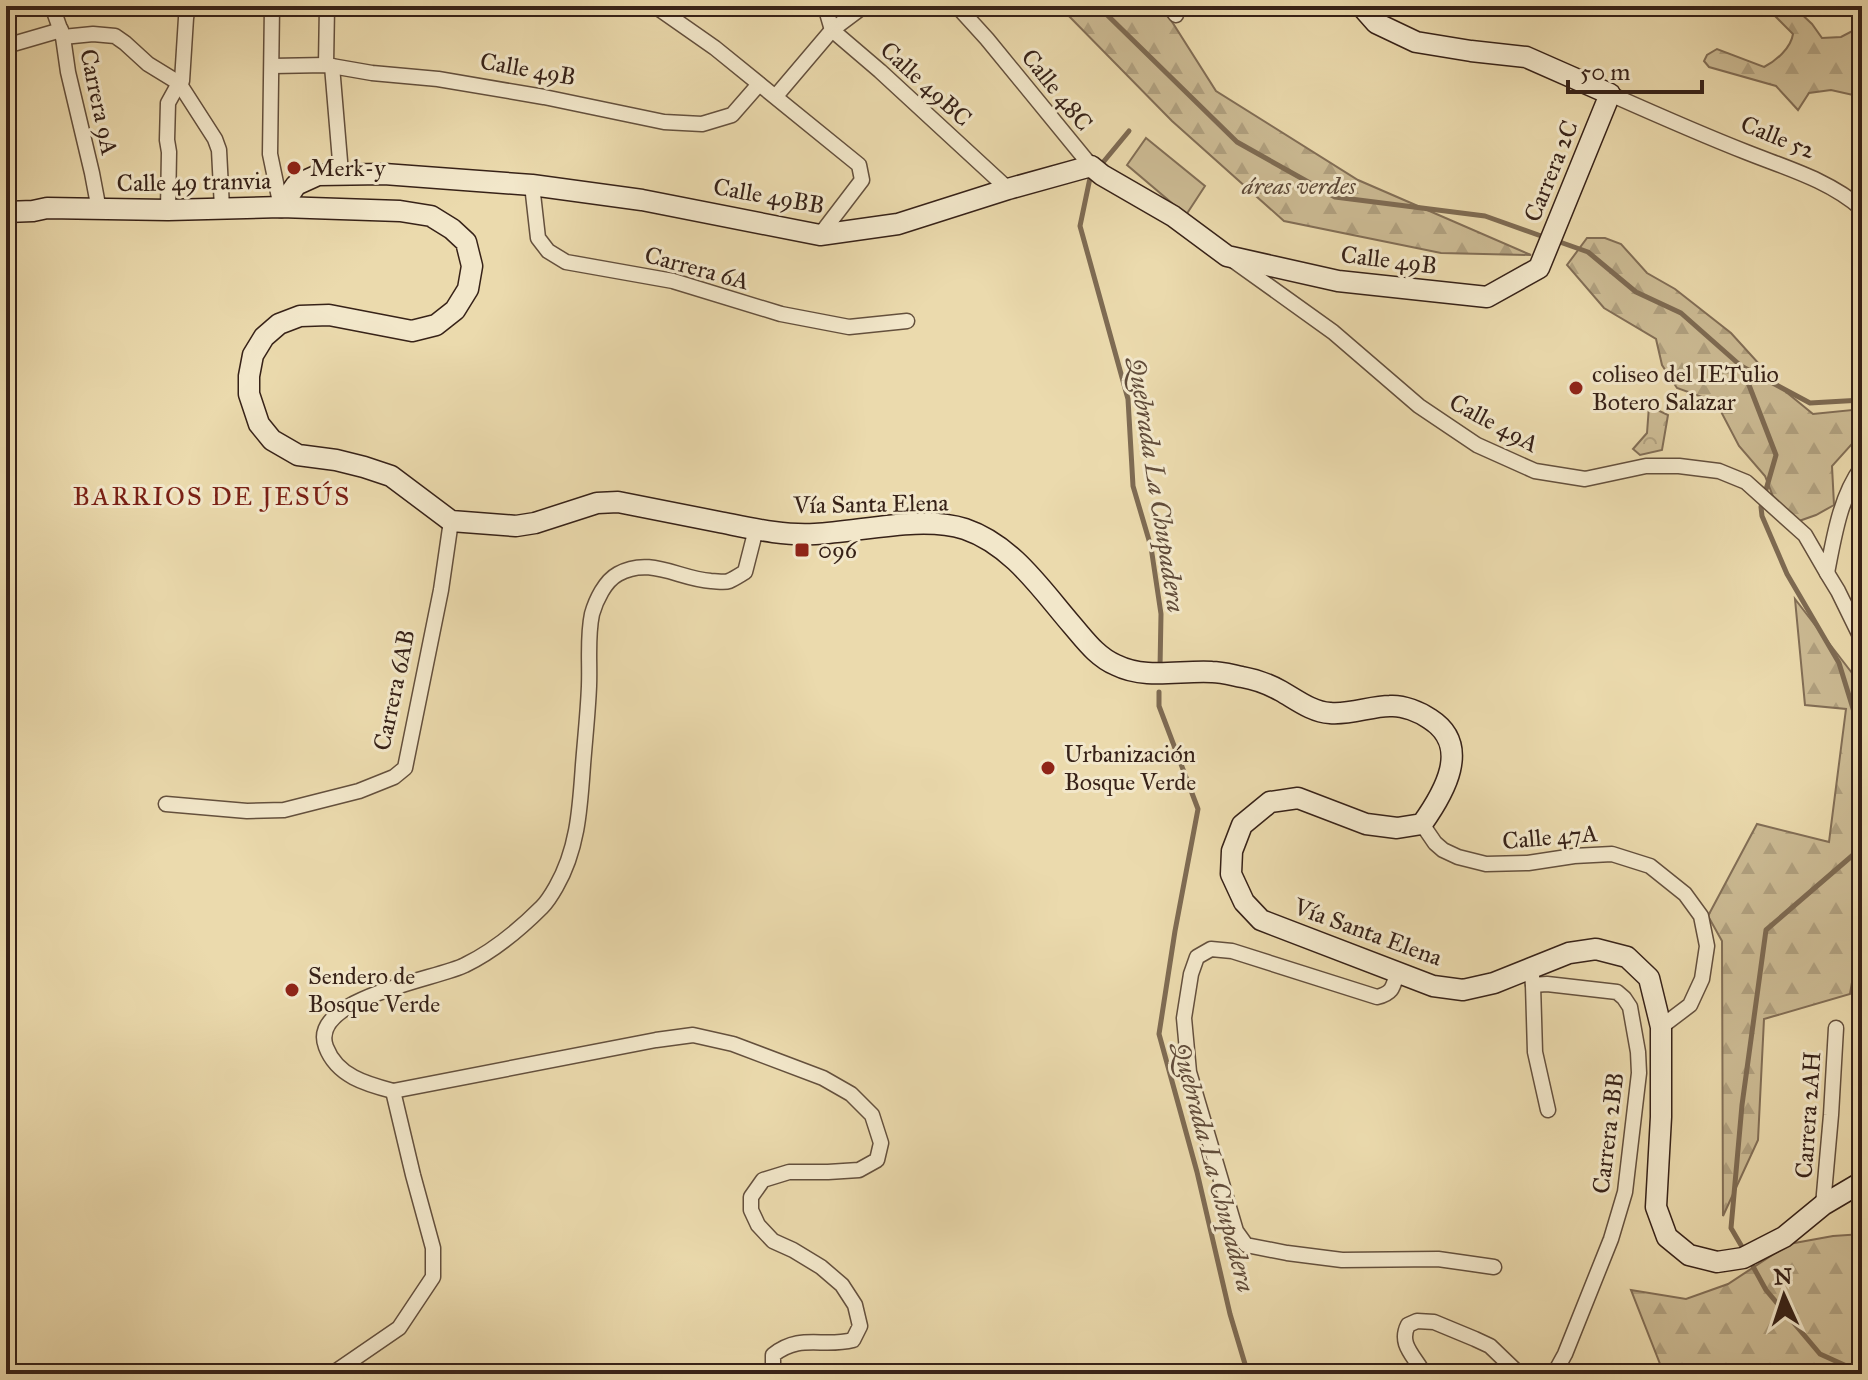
<svg xmlns="http://www.w3.org/2000/svg" width="1868" height="1380" viewBox="0 0 1868 1380" font-family="'IM FELL Great Primer',serif">
	<style>
		.forest { fill: url(#forest-firs); stroke: #826e56; stroke-width: 2 }
		.park { fill: url(#park-crowns); stroke: #826e56; stroke-width: 2 }
		.garden { fill: #ccbb94; stroke: #826e56; stroke-width: 2 }
		.lines { fill: none; stroke-linecap: round; stroke-linejoin: round }
		.stream { stroke: #7e6b53; stroke-width: 5 }
		.street-casing { stroke: #64503d; stroke-width: 17 }
		.secondary-casing { stroke: #372218; stroke-width: 23 }
		.street { stroke: #f2e7ca; stroke-width: 14 }
		.secondary { stroke: #f2e7ca; stroke-width: 20 }
		.poi-dot { fill: #8f2418; stroke: #f2e7ca; stroke-width: 3 }
		.labels { text-anchor: middle; dominant-baseline: central; stroke-width: 6; stroke-linejoin: round; paint-order: stroke }
		.street-label { font-size: 24px; fill: #372218; stroke: #f2e7ca }
		.poi-label { font-size: 24px; fill: #372218; stroke: #f2e7ca; text-anchor: start }
		.park-label { font-size: 24px; font-style: italic; fill: #5c4837; stroke: #f2e7ca }
		.water-label { font-size: 26px; font-style: italic; fill: #614c3a; stroke: #f2e7ca }
		.neighbourhood-label { font-size: 26px; letter-spacing: 2px; fill: #7a1f14; stroke: #f2e7ca }
	</style>
	<defs>
		<pattern id="forest-firs" width="22" height="20" patternUnits="userSpaceOnUse" patternTransform="scale(2)"><rect width="22" height="20" fill="#ccbb94"/><path d="M5 1l3.5 6h-7zM16 11l3.5 6h-7z" fill="#b0a07f"/></pattern>
		<pattern id="park-crowns" width="20" height="18" patternUnits="userSpaceOnUse" patternTransform="scale(2)"><rect width="20" height="18" fill="#ccbb94"/><path d="M2 6a3 3 0 1 1 6 0M12 15a3 3 0 1 1 6 0" fill="none" stroke="#b0a07f"/></pattern>
	</defs>
	<rect width="100%" height="100%" fill="#ebdaad"/>
	<filter id="stains"><feTurbulence type="fractalNoise" baseFrequency=".0025" numOctaves="4"/><feColorMatrix values="0 0 0 0 .2 0 0 0 0 .09 0 0 0 0 .02 0 0 0 .5 -.17"/></filter>
	<radialGradient id="worn" r=".72"><stop offset=".6" stop-color="#630" stop-opacity="0"/><stop offset="1" stop-color="#630" stop-opacity=".3"/></radialGradient>
	<g class="forest">
		<path d="M1059 6H1162L1216 91 1358 180 1531 255 1441 253 1284 221 1172 121Z"/>
		<path d="M1765 6H1793L1812 24 1822 38 1841 37 1862 26V97L1831 90 1809 93 1798 110 1776 86 1709 67 1704 61 1707 55 1717 49 1764 67C1776 61 1791 48 1793 34Z"/>
		<path d="M1587 238H1605L1621 244 1647 273 1675 289 1731 333 1780 387 1813 414 1862 409V435L1859 436 1832 466 1834 505 1816 515 1799 521 1774 499 1765 476 1739 446 1716 402 1677 388 1662 365 1656 339 1604 308 1567 265Z"/>
		<path d="M1795 599 1862 686V924L1850 994 1764 1019 1758 1140 1723 1216 1722 941 1708 916 1757 824 1829 842 1846 709 1805 705Z"/>
		<path d="M1862 1234V1374H1664L1631 1290 1686 1299 1728 1284 1789 1244 1833 1236Z"/>
	</g>
	<path class="park" d="M1649 406 1668 415 1662 450 1640 455 1633 449 1647 433Z"/>
	<path class="garden" d="M1146 138 1205 186 1186 215 1127 165Z"/>
	<g class="lines">
		<g class="stream">
			<path d="M1098 6 1237 142 1335 197 1485 216 1544 237"/>
			<path d="M1100 166 1129 131"/>
			<path d="M1094 174 1090 178 1080 226 1128 399 1133 486 1151 547 1161 614 1160 668"/>
			<path d="M1557 241 1588 252 1636 292 1681 313 1741 366 1810 403 1862 400"/>
			<path d="M1742 367 1776 455 1761 507 1762 516 1787 574 1839 663 1862 738"/>
			<path d="M1159 692V706L1198 809 1175 931 1159 1034 1197 1172 1230 1314 1248 1374"/>
			<path d="M1745 1252 1731 1228 1742 1105 1766 930 1853 855 1862 826"/>
			<path d="M1750 1261 1766 1290 1820 1354 1862 1373"/>
		</g>
		<g class="street-casing">
			<g id="street">
				<path d="M52 6 63 37 68 72 92 173 99 210"/>
				<path d="M272 6 270 154 281 207"/>
				<path d="M655 6 715 48 859 165 862 180 820 235"/>
				<path d="M825 6 832 30 880 71 1008 189"/>
				<path d="M957 6 987 39 1091 166"/>
				<path d="M1169 6 1176 15"/>
				<path d="M63 37 93 34 115 36 125 43 148 64 179 83 215 139 219 150 222 208"/>
				<path d="M6 46 61 30"/>
				<path d="M326 65 327 6"/>
				<path d="M272 66 326 65 372 73 438 79 544 97 664 122 702 124 732 115 759 84"/>
				<path d="M332 66 341 173"/>
				<path d="M1610 94C1655 114 1700 134 1746 152 1786 168 1829 180 1862 209"/>
				<path d="M776 96 832 30 864 6"/>
				<path d="M532 185 538 238 548 251 566 262 673 281 781 314 849 327 907 321"/>
				<path d="M168 210 169 152 167 140 168 103 179 83 182 81 186 18 188 6"/>
				<path d="M1234 261 1333 332 1419 406 1477 445 1535 471 1585 479 1646 466H1679L1719 471 1746 482 1805 535 1827 573C1834 537 1840 497 1862 467"/>
				<path d="M756 529 745 572C740 575 734 579 729 581 724 583 717 581 711 581 679 579 650 556 618 574 605 581 596 600 592 614 587 637 590 662 589 686 588 712 585 739 583 765 580 807 578 849 556 887 552 894 548 901 542 907 520 929 494 951 465 965 438 979 307 998 326 1047 337 1076 366 1084 393 1091L656 1040 693 1035 733 1044 823 1078 851 1094 872 1115 881 1143 877 1160 859 1170 828 1172H789L763 1180 751 1197V1210L758 1225 773 1241 793 1250 821 1267 842 1285 855 1305 860 1326 853 1340C822 1348 801 1333 773 1355V1370L775 1374"/>
				<path d="M1827 573 1838 591 1862 640"/>
				<path d="M166 804 247 811 284 810 359 791 394 777 405 768 441 590 451 521"/>
				<path d="M1422 824 1435 843 1443 850 1458 857 1486 864 1528 863 1574 856 1612 854 1650 866 1685 894 1701 916 1707 946 1702 979 1690 1005 1661 1027"/>
				<path d="M1531 968 1533 985 1547 984 1617 992 1624 998 1630 1007 1638 1052 1639 1073 1625 1192 1611 1239 1565 1354 1554 1374"/>
				<path d="M1397 973C1393 987 1393 993 1377 997L1232 951 1211 949 1197 957 1191 974 1184 1018 1189 1072 1236 1231 1246 1245 1287 1253 1342 1260 1438 1259 1494 1267"/>
				<path d="M1533 985 1535 1052 1548 1110"/>
				<path d="M1823 1205 1831 1115 1836 1028"/>
				<path d="M332 1374 399 1328 433 1277V1248L413 1175 393 1091"/>
				<path d="M1424 1374C1415 1356 1398 1345 1408 1325L1417 1321 1434 1322 1475 1339 1490 1346 1516 1371 1521 1374"/>
			</g>
		</g>
		<g class="secondary-casing">
			<g id="secondary">
				<path d="M281 207 296 185 318 175 384 174 532 185 642 200 820 235 898 224 1008 189 1091 166 1102 175 1173 216 1227 256 1338 281 1487 297 1539 268 1610 94 1526 57 1471 51 1416 42 1376 23 1361 6"/>
				<path d="M6 212 33 211 47 208 168 210 281 207 400 211 431 216 452 229 466 242 472 266 468 289 455 310 436 325 412 331 329 315 300 316 279 324 264 337 253 355 249 376V394L259 424 272 440 298 455 336 460 364 467 391 476 451 521 516 526 535 523 597 503 618 502C652 509 685 515 719 522 750 528 783 536 815 534 860 532 921 515 965 529 1012 545 1041 589 1072 625 1085 640 1097 657 1116 665 1146 680 1180 670 1212 672 1221 672 1232 675 1242 677 1254 679 1270 685 1281 691 1297 700 1312 712 1330 713 1350 715 1371 706 1390 706 1403 705 1420 712 1430 719 1472 746 1444 793 1422 824L1397 828 1366 824 1298 798 1270 802 1242 825 1232 851 1231 874 1244 902 1261 920 1433 986 1463 990 1494 983 1569 953 1596 949 1627 957 1649 978 1661 1027V1117L1656 1207 1667 1237 1689 1255 1717 1262 1743 1258 1784 1237 1823 1205 1862 1182"/>
			</g>
		</g>
		<use href="#street" class="street"/>
		<use href="#secondary" class="secondary"/>
	</g>
	<g class="poi-dot">
		<circle cx="294" cy="168" r="8"/>
		<circle cx="1576" cy="388" r="8"/>
		<rect x="794" y="542" width="16" height="16" rx="4"/>
		<circle cx="1048" cy="768" r="8"/>
		<circle cx="292" cy="990" r="8"/>
	</g>
	<g class="labels">
		<g class="street-label">
			<text transform="translate(528 69) rotate(10)">Calle 49B</text>
			<text transform="translate(926 84) rotate(42)">Calle 49BC</text>
			<text transform="translate(1057 90) rotate(51)">Calle 48C</text>
			<text transform="translate(99 102) rotate(78)">Carrera 9A</text>
			<text transform="translate(1778 137) rotate(22)">Calle 52</text>
			<text transform="translate(1551 171) rotate(-68)">Carrera 2C</text>
			<text transform="translate(194 182) rotate(-1)">Calle 49 tranvia</text>
			<text transform="translate(769 196) rotate(10)">Calle 49BB</text>
			<text transform="translate(1389 260) rotate(7)">Calle 49B</text>
			<text transform="translate(697 268) rotate(15)">Carrera 6A</text>
			<text transform="translate(1494 423) rotate(28)">Calle 49A</text>
			<text transform="translate(871 504) rotate(-1)">Vía Santa Elena</text>
			<text transform="translate(394 690) rotate(-78)">Carrera 6AB</text>
			<text transform="translate(1550 837) rotate(-5)">Calle 47A</text>
			<text transform="translate(1368 932) rotate(20)">Vía Santa Elena</text>
			<text transform="translate(1808 1115) rotate(-86)">Carrera 2AH</text>
			<text transform="translate(1608 1133) rotate(-83)">Carrera 2BB</text>
		</g>
		<g class="poi-label">
			<text x="310" y="168">Merk-y</text>
			<text x="1592" y="374">coliseo del IETulio<tspan x="1592" dy="28">Botero Salazar</tspan></text>
			<text x="818" y="550">096</text>
			<text x="1064" y="754">Urbanización<tspan x="1064" dy="28">Bosque Verde</tspan></text>
			<text x="308" y="976">Sendero de<tspan x="308" dy="28">Bosque Verde</tspan></text>
		</g>
		<g class="park-label">
			<text x="1299" y="186">áreas verdes</text>
		</g>
		<g class="water-label">
			<text transform="translate(1157 485) rotate(81)">Quebrada La Chupadera</text>
			<text transform="translate(1214 1167) rotate(75)">Quebrada La Chupadera</text>
		</g>
		<g class="neighbourhood-label">
			<text x="212" y="496">BARRIOS DE JESÚS</text>
		</g>
	</g>
	<rect width="1868" height="1380" fill="none" stroke="#ebdaad" stroke-width="32"/>
	<rect x="8" y="8" width="1852" height="1364" fill="none" stroke="#372218" stroke-width="4"/>
	<rect x="16" y="16" width="1836" height="1348" fill="none" stroke="#372218" stroke-width="2"/>
	<g transform="translate(1784 1296) rotate(357)" stroke="#f2e7ca" stroke-width="6" paint-order="stroke">
	<path d="M0-6L14 30L0 20L-14 30Z" fill="#372218"/>
	<text y="-12" font-size="22" font-weight="bold" text-anchor="middle" fill="#372218">N</text>
	</g>
	<path d="M1568 80v12h134v-12" fill="none" stroke="#372218" stroke-width="4"/>
	<text x="1580" y="80" font-size="24" fill="#372218" stroke="#f2e7ca" stroke-width="6" paint-order="stroke">50 m</text>
	<rect width="100%" height="100%" filter="url(#stains)"/>
	<rect width="100%" height="100%" fill="url(#worn)"/>
</svg>
